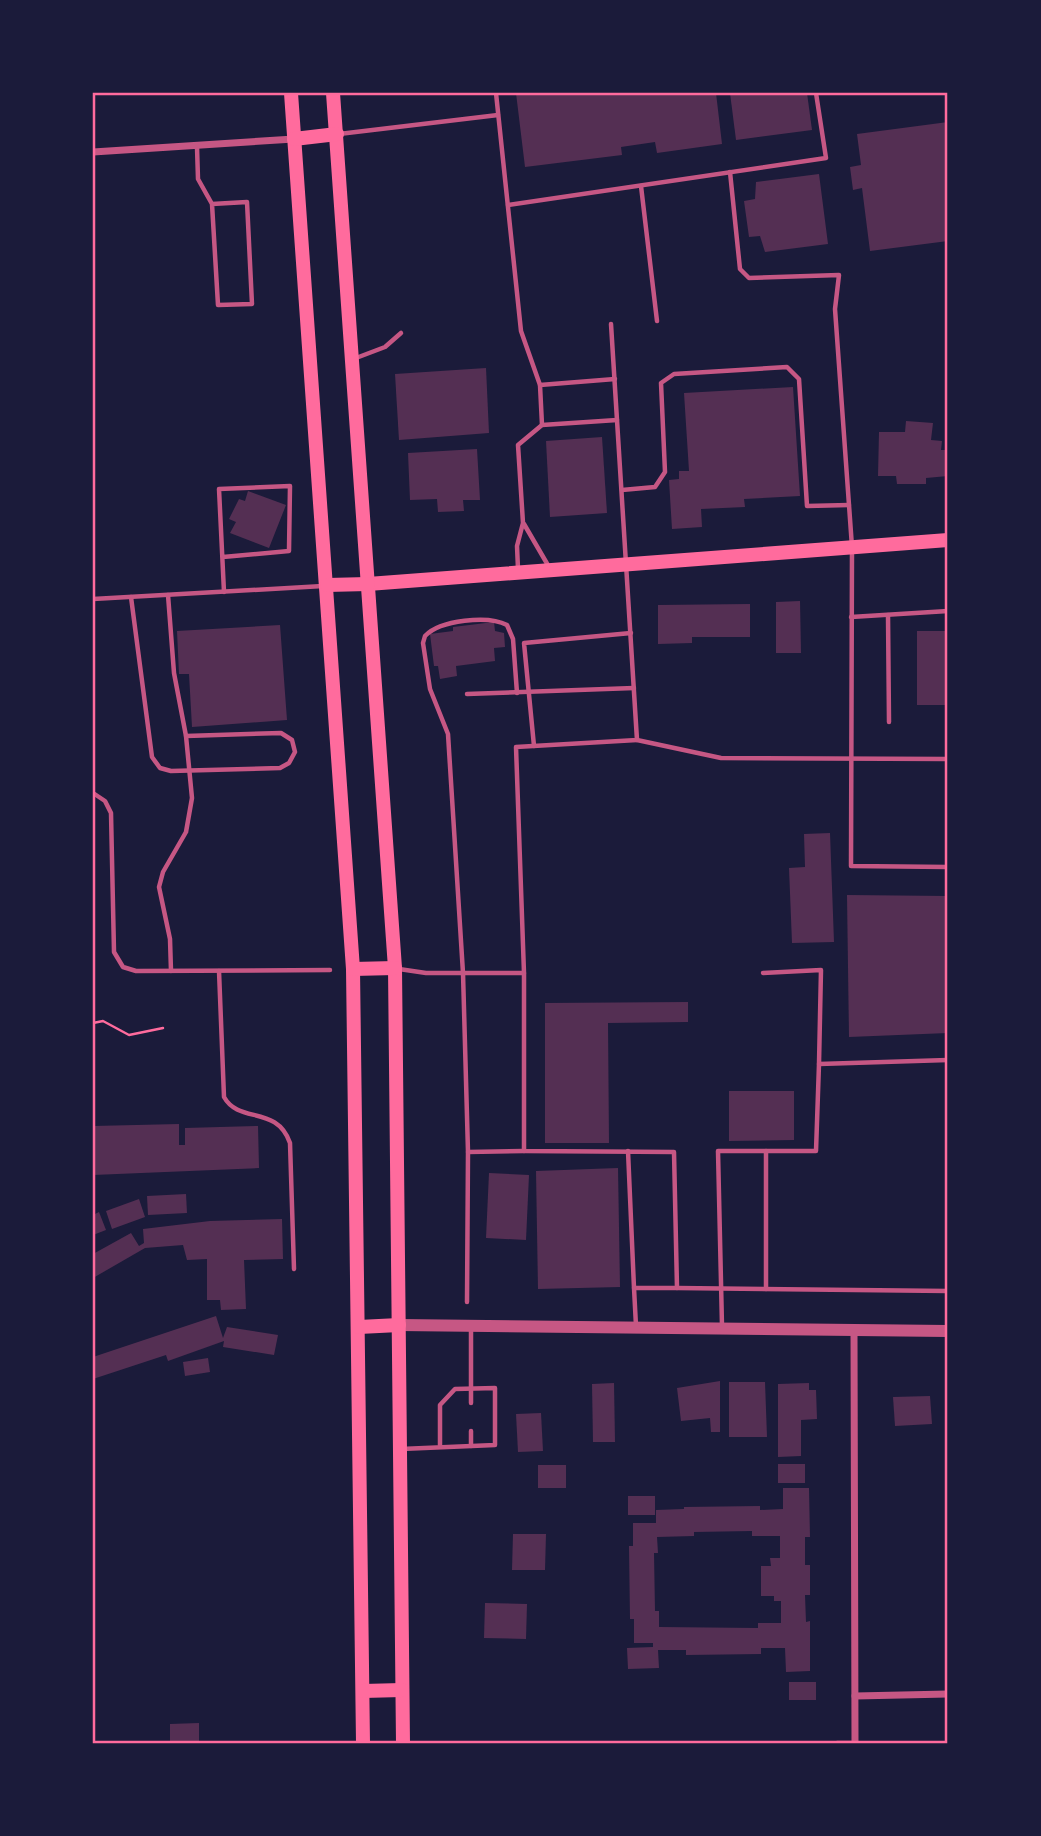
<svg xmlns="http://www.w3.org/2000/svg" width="1041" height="1836" viewBox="0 0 1041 1836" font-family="'Crimson Pro',serif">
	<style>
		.building { fill: #542f53; fill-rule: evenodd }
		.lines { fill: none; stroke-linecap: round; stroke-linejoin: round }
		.path { stroke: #ff6b9d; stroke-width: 2.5 }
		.service { stroke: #c65784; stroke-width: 4.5 }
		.minor { stroke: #c65784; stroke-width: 7 }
		.tertiary { stroke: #c65784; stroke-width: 12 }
		.secondary { stroke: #ff6b9d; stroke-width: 14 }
		.primary { stroke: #ff6b9d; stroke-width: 14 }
		.neatline { fill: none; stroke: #ff6b9d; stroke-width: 2.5 }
	</style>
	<rect width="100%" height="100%" fill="#1b1b3a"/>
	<g class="building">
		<path d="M516 93H716L722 144 657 153 655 142 621 147 622 155 525 167Z"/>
		<path d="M730 93H807L812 130 736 140Z"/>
		<path d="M948 122V241L870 251 862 188 853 190 850 167 861 165 857 134Z"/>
		<path d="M819 174 828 244 765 252 760 236 749 237 744 201 755 199 756 182Z"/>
		<path d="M486 368 489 433 399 440 395 374Z"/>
		<path d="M793 387 800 496 744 499 745 507 701 509 702 527 672 529 669 480 679 479V471H689L684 393Z"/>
		<path d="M906 421 933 423 931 440 942 441 941 450H948V476L926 478V484H897L896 476H878L879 432H905Z"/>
		<path d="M602 437 607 513 550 517 546 441Z"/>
		<path d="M477 449 480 500H463L464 511 438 512 437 499 410 500 408 453Z"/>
		<path d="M248 491 286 505 269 548 230 533 236 522 229 519 239 499 245 501Z"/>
		<path d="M800 601 801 653H776V602Z"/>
		<path d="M750 604V637H692V643L658 644V605Z"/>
		<path d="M494 622 495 631 504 633 505 647 494 648 495 661 456 666 457 676 440 679 438 666H434L430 634 453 631V627Z"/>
		<path d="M280 625 287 720 192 727 189 674H179L177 631Z"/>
		<rect x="917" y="631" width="31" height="74"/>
		<path d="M830 833 834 942 792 943 789 868 805 867 804 834Z"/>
		<path d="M847 895 948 896V1033L849 1037Z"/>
		<path d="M688 1002V1022L608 1023 609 1143H545V1003Z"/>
		<path d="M729 1091H794V1140L729 1141Z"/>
		<path d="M179 1124V1145H185V1128L258 1126 259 1168 93 1175V1126Z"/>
		<path d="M618 1168 620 1287 538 1289 536 1171Z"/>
		<path d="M489 1173 529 1175 526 1240 486 1238Z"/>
		<path d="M186 1194 187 1213 148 1215 147 1196Z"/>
		<path d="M139 1199 145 1217 112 1229 106 1211Z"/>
		<path d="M99 1212 106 1230 93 1235V1215Z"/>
		<path d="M282 1219 283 1259 244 1260 246 1309 221 1310 220 1300H207V1259L187 1260 183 1245 145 1248 93 1278V1254L131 1233 139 1246 144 1243 143 1229 210 1221Z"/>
		<path d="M216 1316 223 1338 227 1327 278 1335 274 1355 223 1347 224 1341 168 1361 166 1355 93 1379V1357Z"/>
		<path d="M208 1358 210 1372 185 1376 183 1362Z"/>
		<path d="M720 1381V1432H711L710 1418 681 1421 677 1388Z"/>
		<path d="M729 1382H765L767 1437H729Z"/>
		<path d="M614 1383 615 1442H593L592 1384Z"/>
		<path d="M809 1383V1390H816L817 1419 801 1420V1456L778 1457V1384Z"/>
		<path d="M930 1396 932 1424 895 1426 893 1397Z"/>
		<path d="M541 1413 543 1451 518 1452 516 1414Z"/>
		<rect x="778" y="1464" width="27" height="19"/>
		<rect x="538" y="1465" width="28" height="23"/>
		<path d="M783 1488H809L810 1537H805V1565H810V1595H805L806 1622 810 1621V1671L786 1672 785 1648H761V1654L686 1655V1650H658L659 1668 628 1669 627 1648 653 1647V1643H634V1619H630L629 1546H633V1523H656V1510L684 1509V1507L760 1506V1510L783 1509ZM752 1531V1536H780V1558H770L771 1566H761V1596H774V1601H781V1623H758V1628L659 1627V1611H655L654 1553H658L657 1537 694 1536V1532Z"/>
		<rect x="628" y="1496" width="27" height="19"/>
		<path d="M513 1534H546L545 1570H512Z"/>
		<path d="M485 1603 527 1604 526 1639 484 1638Z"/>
		<rect x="789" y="1682" width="27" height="18"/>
		<path d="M199 1723V1743H170V1724Z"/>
	</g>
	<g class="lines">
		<g class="path">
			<path d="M93 938V964"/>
			<path d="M93 1023 103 1021 129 1035 163 1028"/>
		</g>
		<g class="service">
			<path d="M496 93 521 331 540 385 542 425"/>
			<path d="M339 134 498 115"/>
			<path d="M197 147 198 179 212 204 247 202 252 304 218 305 212 204"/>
			<path d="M730 172 740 269 749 278 839 275 835 309 852 547 851 866 948 867"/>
			<path d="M641 186 657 321"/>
			<path d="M508 205 826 158 816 93"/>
			<path d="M611 324 637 740 516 747 524 973V1151L674 1152 677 1288H634L636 1326"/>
			<path d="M356 358 385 347 401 333"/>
			<path d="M540 385 615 379"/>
			<path d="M622 490 655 487 665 472 661 383 674 374 787 367 799 379 807 506 849 505"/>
			<path d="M524 524 549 567"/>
			<path d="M223 557 289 551 290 486 219 489 224 592"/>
			<path d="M518 569 517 546 523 523 518 445 542 425 617 420"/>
			<path d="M168 595 174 673 186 736 192 798 186 832 163 872 159 887 170 939 171 971"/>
			<path d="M131 597 152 757 160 768 171 771 280 768 289 763 295 752 292 740 281 733 186 736"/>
			<path d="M93 599 323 586"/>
			<path d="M888 615 889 722"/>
			<path d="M851 617 948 611"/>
			<path d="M517 693 513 639 507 625C488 615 440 620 425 636L423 643 430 689 448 734 463 973 468 1152 524 1151"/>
			<path d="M467 694 634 688"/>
			<path d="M637 740 721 758 948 759"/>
			<path d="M534 746 524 643 631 633"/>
			<path d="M93 793 105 801 111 813 114 952 123 967 136 971 330 970"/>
			<path d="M399 969 426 973H524"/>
			<path d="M219 971 224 1097C239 1124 277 1105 290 1143L294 1269"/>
			<path d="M763 973 821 970 819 1064 948 1060"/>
			<path d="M628 1151 634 1288"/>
			<path d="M766 1151V1289"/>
			<path d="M677 1288 948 1291"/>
			<path d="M467 1302 468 1152"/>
			<path d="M722 1326 718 1151H816L819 1064"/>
			<path d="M471 1403V1327"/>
			<path d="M471 1431V1446"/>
			<path d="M401 1449 495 1445V1388L455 1389 440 1405V1446"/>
			<path d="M837 1743H855"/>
		</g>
		<g class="minor">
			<path d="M93 152 294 139"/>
			<path d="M854 1330 855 1743"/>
			<path d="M855 1696 948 1694"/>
		</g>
		<path class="tertiary" d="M399 1325 948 1331"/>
		<path class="secondary" d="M368 584 948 540"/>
		<g class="primary">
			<path d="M291 93 353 969 363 1743"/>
			<path d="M333 93 395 968 403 1743"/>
			<path d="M294 139 337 134"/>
			<path d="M327 585 368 584"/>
			<path d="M353 969 395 968"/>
			<path d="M359 1327 399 1325"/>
			<path d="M363 1691 402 1690"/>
		</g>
	</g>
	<rect width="1041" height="1836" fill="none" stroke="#1b1b3a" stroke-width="189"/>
	<rect x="94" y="94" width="852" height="1648" class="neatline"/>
</svg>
